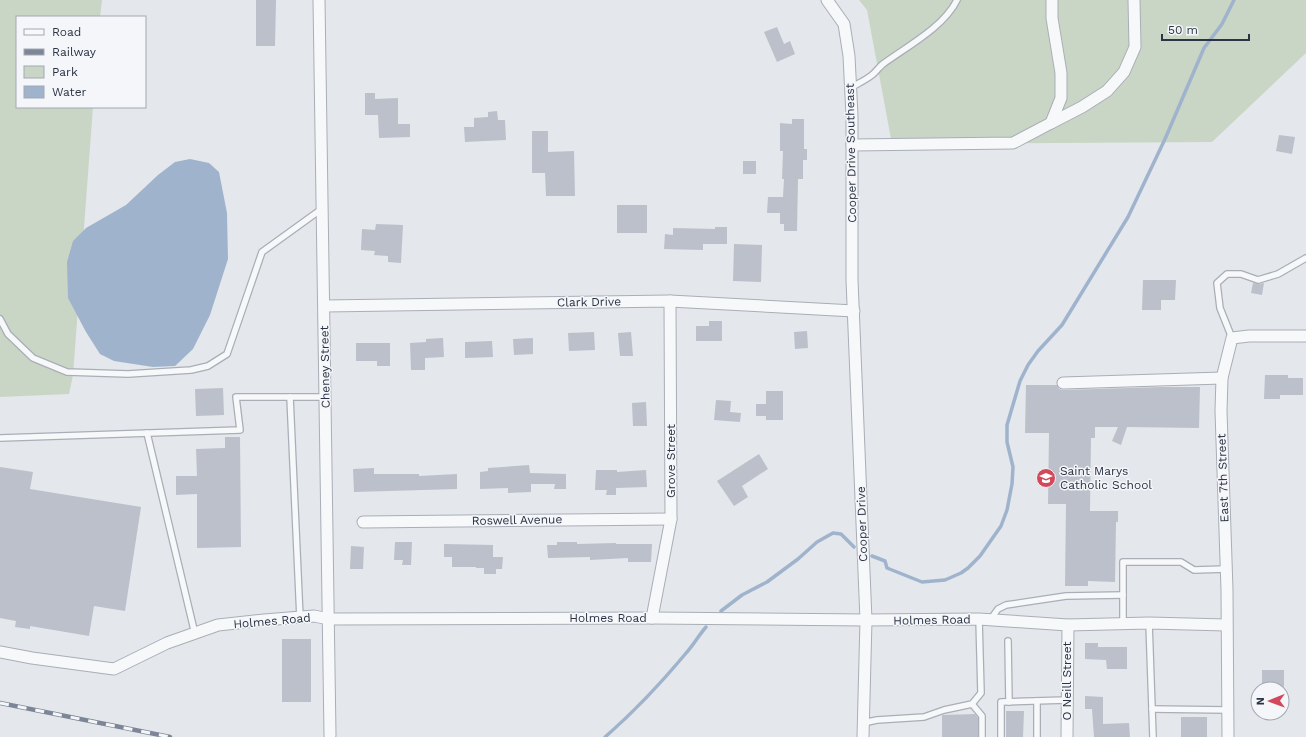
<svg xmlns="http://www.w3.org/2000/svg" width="1306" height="737" viewBox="0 0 1306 737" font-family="'Work Sans',sans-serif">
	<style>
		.green { fill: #c9d6c5 }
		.water { fill: #9fb4cc }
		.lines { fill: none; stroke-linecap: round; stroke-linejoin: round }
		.stream { stroke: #9fb4cc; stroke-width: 3.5 }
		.building { fill: #bbc0ca }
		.service-casing { stroke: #a9aeb7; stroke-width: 8 }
		.minor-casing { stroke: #a9aeb7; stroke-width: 13 }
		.service { stroke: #f7f8fa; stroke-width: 5.5 }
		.minor { stroke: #f7f8fa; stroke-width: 11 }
		.rail-casing { stroke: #7d8696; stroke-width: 4.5 }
		.rail { stroke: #f4f6f9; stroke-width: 3; stroke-dasharray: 9; stroke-linecap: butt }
		.labels { text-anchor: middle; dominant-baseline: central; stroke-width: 3; stroke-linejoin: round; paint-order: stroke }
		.street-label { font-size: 12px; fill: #2b3445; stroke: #f4f6f9 }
		.poi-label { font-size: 12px; fill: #2b3445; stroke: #f4f6f9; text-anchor: start }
	</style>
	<rect width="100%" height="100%" fill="#e4e7ec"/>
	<g class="green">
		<path d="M0 0H102L100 17H17V107H93L73 375 69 394 0 397Z"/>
		<path d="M859 0H1306V53L1212 142 892 144 867 10Z"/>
	</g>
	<path class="water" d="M190 159 209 163 219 172 227 213 228 259 210 315 193 349 175 366 153 367 114 361 100 354 86 332 68 298 67 262 73 241 86 228 126 205 158 175 175 162Z"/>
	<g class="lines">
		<g class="stream">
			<path d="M872 556 885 561 887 568 922 582 945 580 961 573 968 568 980 556 1001 526 1007 510 1012 484 1013 467 1007 442V425L1020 381 1028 365 1038 351 1062 325 1128 217 1165 139 1204 48 1222 24 1234 0"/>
			<path d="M721 611 742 595 767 582 798 559 817 542 833 533 841 534 854 547"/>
			<path d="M605 737C635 711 662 682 687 652 694 644 699 635 706 627"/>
		</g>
	</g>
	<g class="building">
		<path d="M256 0H276L275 46H256Z"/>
		<path d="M777 27 784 44 790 41 795 54 777 62 764 32Z"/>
		<path d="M365 93H375V99L398 98V124H410V137L379 138 378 115H365Z"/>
		<path d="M497 111 498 120H505L506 140 465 142 464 127H474V118L488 117V112Z"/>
		<path d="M792 119H804V149H807V160H803V179H798L797 231H784V224H780V213H767L768 197H783L784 179H782L783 151H780V123L792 124Z"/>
		<path d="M532 131H548V152L574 151 575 196H546L545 173H532Z"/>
		<path d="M1279 135 1295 137 1292 154 1276 151Z"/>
		<rect x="743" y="161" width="13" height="13"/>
		<rect x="617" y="205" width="30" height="28"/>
		<path d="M376 224 403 225 401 263 388 262V256L374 255 375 251 361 250 362 229 375 230Z"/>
		<path d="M715 227H727V244H703V250L664 249 665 234 673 235V228L715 229Z"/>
		<path d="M734 244 762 245 761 282 733 281Z"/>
		<path d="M1143 280H1176L1175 300H1161V310H1142Z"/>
		<path d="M1253 283 1259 284 1264 283 1262 295 1251 293Z"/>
		<path d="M709 321H722V341H696V326H709Z"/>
		<path d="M807 331 808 348 795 349 794 332Z"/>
		<path d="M594 332 595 350 569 351 568 333Z"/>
		<path d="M631 332 633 356H620L618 333Z"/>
		<path d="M443 338 444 357 425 358V370H411L410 343 426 342V339Z"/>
		<path d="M533 338V354L514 355 513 339Z"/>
		<path d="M492 341 493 357 465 358V342Z"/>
		<path d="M356 343H390V366H377V361H356Z"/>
		<path d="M1265 375H1288V378H1303V395H1280V399H1264Z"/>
		<path d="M1026 385H1057L1059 389 1063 390 1162 387H1200L1199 428 1127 427 1121 445 1112 441 1118 427H1095V438H1091L1090 511H1118V522H1116L1115 582 1088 581V586H1065L1066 504H1048L1049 433H1025Z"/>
		<path d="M223 388 224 415 196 416 195 389Z"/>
		<path d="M766 391H783V420H766V416H756V404H766Z"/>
		<path d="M716 400 731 401 730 412 741 413 740 422 714 420Z"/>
		<path d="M646 402 647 426H633L632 403Z"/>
		<path d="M225 437H240L241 547 197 548V494L176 495V476H197L196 449 225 448Z"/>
		<path d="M759 454 768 469 742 486 748 497 734 506 717 481Z"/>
		<path d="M529 465 530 473 566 474V489H554L555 484H531V492L508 493V488L480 489V472L488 471V468Z"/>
		<path d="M0 467 33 472 30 489 141 507 125 611 94 606 89 636 30 626V629L15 627 16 621 0 618Z"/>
		<path d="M374 468V474H419V476L457 474V489L354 492 353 469Z"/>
		<path d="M596 470H617V472L646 470 647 487 616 488V495H606L607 490H595Z"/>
		<path d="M395 542H412L411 565H402L403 560H394Z"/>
		<path d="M557 542H577V544L616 543V544H652L651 562H628V558L590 560V557L548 558 547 545H557Z"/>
		<path d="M444 544 493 545V557H503L502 569H496V574H484V568H476V567H452V557H444Z"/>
		<path d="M351 546 364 547 363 569H350Z"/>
		<rect x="282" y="639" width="29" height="63"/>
		<path d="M1085 643H1098V647H1127V669H1107L1106 660 1085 659Z"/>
		<path d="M1262 670H1284V688L1262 689Z"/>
		<path d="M1085 696 1103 697V724L1129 723 1130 737H1094L1092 709H1085Z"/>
		<path d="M1006 711H1024L1023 737H1006Z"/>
		<path d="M975 714 978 718V737H942V715Z"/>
		<rect x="1181" y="717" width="26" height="20"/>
	</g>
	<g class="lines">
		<g class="service-casing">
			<g id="service">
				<path d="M850 88C857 84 866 80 872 75 876 72 879 67 883 64 906 47 944 27 957 0"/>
				<path d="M0 319 8 334 33 358 67 372 128 374 191 370 208 366 227 354 262 252 323 208"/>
				<path d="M1232 338 1220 308 1217 283 1227 274H1241L1258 280 1278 274 1306 258"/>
				<path d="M290 397H325"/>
				<path d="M147 433 195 634"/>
				<path d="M0 438 240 430 236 397H290L300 618"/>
				<path d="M990 620 998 609 1006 605 1066 596 1123 595"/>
				<path d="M1149 623 1153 737"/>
				<path d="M1123 624V562H1181L1194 570 1226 569"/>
				<path d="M1008 641 1009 702"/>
				<path d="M1037 701V737"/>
				<path d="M972 704 982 716V737"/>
				<path d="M1152 709 1227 710"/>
				<path d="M863 723 877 720 924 717 944 710 972 704 981 693 979 619"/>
				<path d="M1001 737V702L1067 700"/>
			</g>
		</g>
		<g class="minor-casing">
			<g id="minor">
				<path d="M319 0 330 735"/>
				<path d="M827 0 844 24 849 56 852 116V280L866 620 863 737"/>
				<path d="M1052 0V18L1061 73V98L1051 123 1082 107 1107 91 1124 72 1135 47 1134 0"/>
				<path d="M852 145 1013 143 1051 123"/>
				<path d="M325 306 670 301 854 311"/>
				<path d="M1063 383 1222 378"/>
				<path d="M363 522 671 519"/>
				<path d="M652 618 671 519 670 301"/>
				<path d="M0 652 32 658 114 669 167 643 218 625 264 620 314 616 329 619 652 618 866 620 979 619 1068 625 1149 623 1226 625"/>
				<path d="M1067 737 1068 625"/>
				<path d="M1228 737 1227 590 1221 411 1222 378 1232 338 1249 336H1306"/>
			</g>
		</g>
		<use href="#service" class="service"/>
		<use href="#minor" class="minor"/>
		<g class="rail-casing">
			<path id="rail" d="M0 703 170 737"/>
		</g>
		<use href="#rail" class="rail"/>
	</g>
	<defs>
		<g id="school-disc" transform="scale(1)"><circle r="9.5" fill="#d1495b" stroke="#f4f6f9"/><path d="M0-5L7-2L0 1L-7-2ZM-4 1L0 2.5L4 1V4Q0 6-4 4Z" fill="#fff"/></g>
	</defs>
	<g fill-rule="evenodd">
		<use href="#school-disc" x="1046" y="478"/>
	</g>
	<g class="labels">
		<g class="street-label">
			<text transform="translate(851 153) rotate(-91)">Cooper Drive Southeast</text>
			<text transform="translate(589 302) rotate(-1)">Clark Drive</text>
			<text transform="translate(325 367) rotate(-91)">Cheney Street</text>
			<text transform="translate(671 461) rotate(-90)">Grove Street</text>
			<text transform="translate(1223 478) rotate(-92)">East 7th Street</text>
			<text transform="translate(517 520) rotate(-1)">Roswell Avenue</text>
			<text transform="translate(862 524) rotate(-92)">Cooper Drive</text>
			<text x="608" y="618">Holmes Road</text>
			<text transform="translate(932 620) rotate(-1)">Holmes Road</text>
			<text transform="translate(272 621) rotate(-5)">Holmes Road</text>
			<text transform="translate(1067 681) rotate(-90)">O Neill Street</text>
		</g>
		<g class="poi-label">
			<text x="1060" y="471">Saint Marys<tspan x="1060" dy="14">Catholic School</tspan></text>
		</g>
	</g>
	<rect x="16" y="16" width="130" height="92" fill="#f4f6f9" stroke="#a4a8b1"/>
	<rect x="24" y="29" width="20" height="6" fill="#f7f8fa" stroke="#a4a8b1"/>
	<text x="52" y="36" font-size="12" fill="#2b3445">Road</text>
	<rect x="24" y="49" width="20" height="6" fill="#7d8696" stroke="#a4a8b1"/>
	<text x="52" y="56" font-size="12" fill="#2b3445">Railway</text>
	<rect x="24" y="66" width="20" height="12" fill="#c9d6c5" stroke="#a4a8b1"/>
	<text x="52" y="76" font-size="12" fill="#2b3445">Park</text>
	<rect x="24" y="86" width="20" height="12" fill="#9fb4cc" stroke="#a4a8b1"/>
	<text x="52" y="96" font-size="12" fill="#2b3445">Water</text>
	<g transform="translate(1270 701) rotate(269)"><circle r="19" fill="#f4f6f9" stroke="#a4a8b1"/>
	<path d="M0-3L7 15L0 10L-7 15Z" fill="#d1495b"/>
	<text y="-6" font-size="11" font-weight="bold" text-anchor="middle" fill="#2b3445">N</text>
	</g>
	<path d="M1162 34v6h87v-6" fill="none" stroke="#2b3445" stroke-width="2"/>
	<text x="1168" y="34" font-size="12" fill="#2b3445" stroke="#f4f6f9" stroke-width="3" paint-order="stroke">50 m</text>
</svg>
